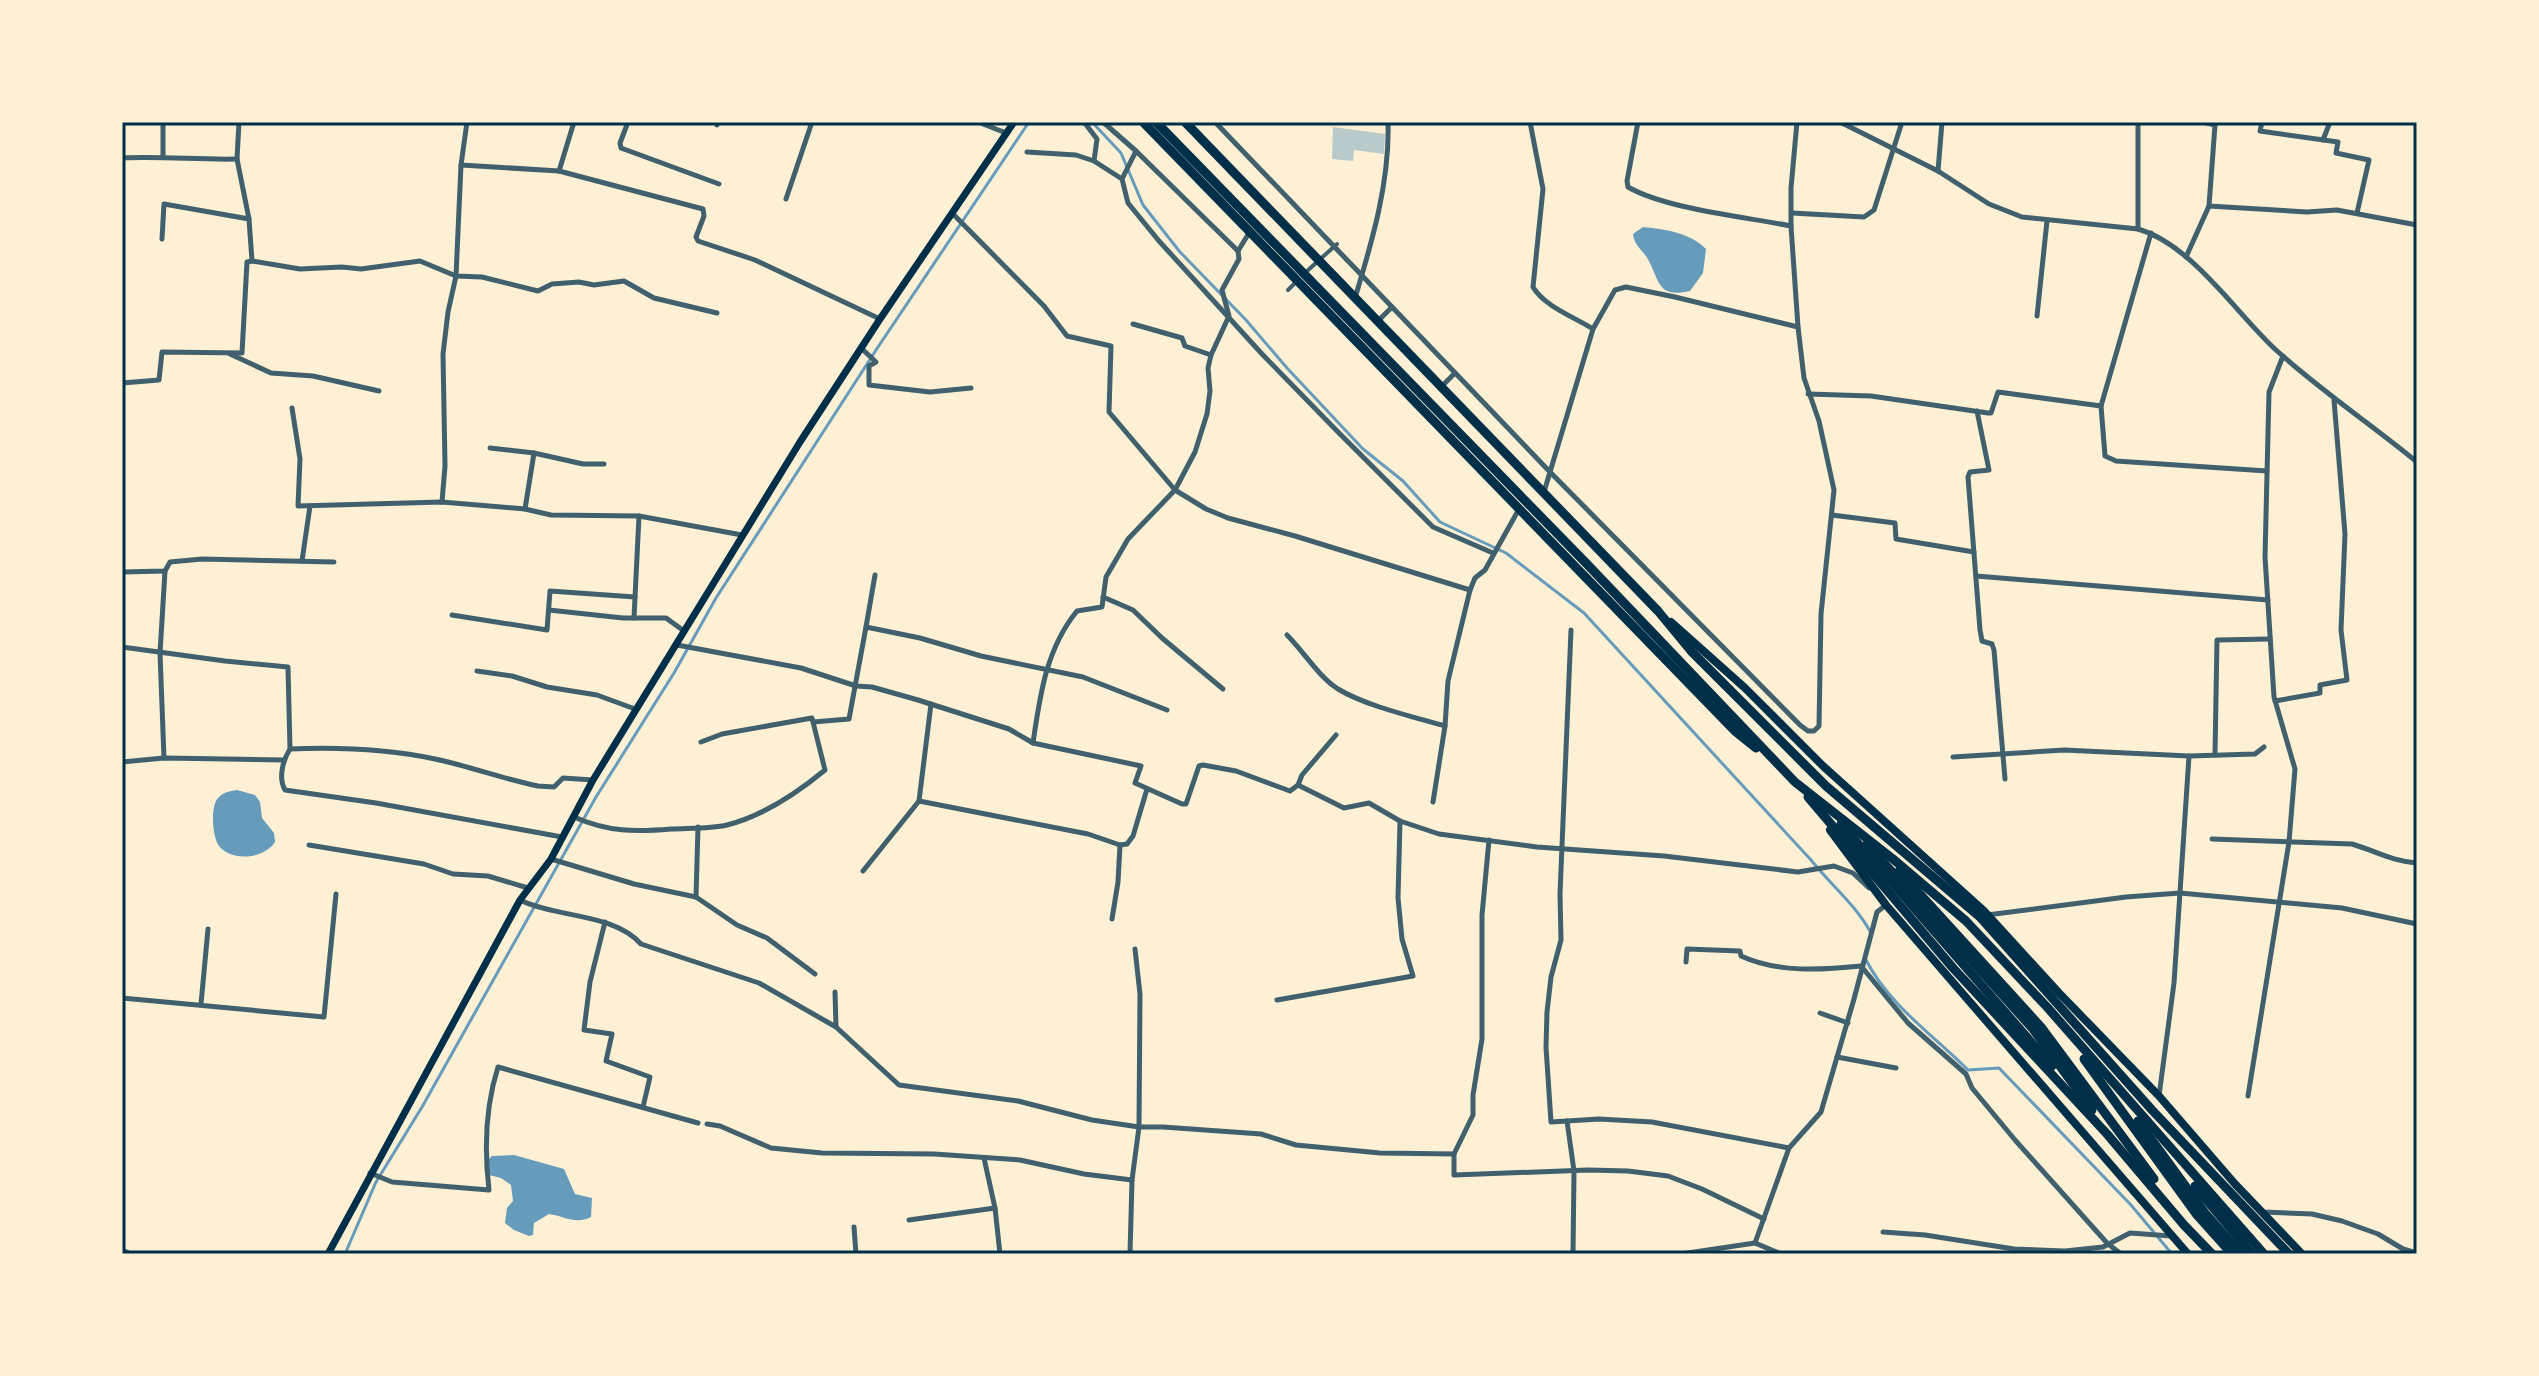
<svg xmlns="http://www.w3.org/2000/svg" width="2539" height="1376" viewBox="0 0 2539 1376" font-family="'Alegreya Sans',sans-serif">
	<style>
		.green { fill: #b9caca }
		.water { fill: #669bbc }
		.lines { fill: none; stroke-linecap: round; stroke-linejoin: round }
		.stream { stroke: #669bbc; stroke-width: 3 }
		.pedestrian { stroke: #3f606c; stroke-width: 4 }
		.minor { stroke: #3f606c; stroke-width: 5 }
		.secondary { stroke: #003049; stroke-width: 7 }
		.primary { stroke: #003049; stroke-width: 8 }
		.trunk { stroke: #003049; stroke-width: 9 }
		.neatline { fill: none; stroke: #003049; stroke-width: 3 }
	</style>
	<rect width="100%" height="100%" fill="#fdf0d5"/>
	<path class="green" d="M1333 127 1385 134 1384 154 1354 150 1353 161 1332 159Z"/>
	<g class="water">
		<path d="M1643 227C1664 229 1691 233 1706 249L1703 273 1690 291C1655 299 1660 278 1646 256 1640 248 1634 244 1633 234Z"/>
		<path d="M237 790 255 795 260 802 262 818 274 833 275 842C264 859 232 862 219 846 212 837 210 804 219 797 224 792 231 791 237 790Z"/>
		<path d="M514 1155 564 1169 575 1194 592 1198 591 1217C576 1225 564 1216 549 1214L534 1223 533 1235 529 1236 514 1230 505 1223 507 1208 513 1201 511 1185 501 1178 489 1175 488 1160 492 1156Z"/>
	</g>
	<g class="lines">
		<g class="stream">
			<path d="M1092 122 1121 153 1143 205 1180 252 1246 320 1287 368 1363 449 1403 481 1440 522 1506 553 1584 613 1811 860C1831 885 1856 905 1871 933"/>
			<path d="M1866 960C1889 1005 1933 1035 1968 1070L1999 1068 2131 1205 2172 1254"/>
			<path d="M345 1254 376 1182 422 1107 596 797 674 673 716 598 878 347 1029 122"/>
		</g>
		<g class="pedestrian">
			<path d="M1306 272 1337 244"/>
			<path d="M1288 290 1297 281"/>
		</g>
		<g class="minor">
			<path d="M628 122 620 143 621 148 719 184"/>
			<path d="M978 122 1006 133"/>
			<path d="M1084 122 1097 139 1094 161 1122 179"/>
			<path d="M1103 122 1136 151"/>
			<path d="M1215 122 1550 472 1800 725 1808 731H1814L1819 726 1821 614 1834 490 1819 421 1804 378 1798 327 1791 226V188L1797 122"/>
			<path d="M1530 122 1543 189 1533 287C1544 306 1574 317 1593 329"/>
			<path d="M1638 122 1627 181 1628 187C1666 209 1746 217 1791 226"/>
			<path d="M1840 122 1938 171 1989 204 2022 217 2138 229C2191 244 2236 313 2276 350 2321 391 2371 424 2417 462"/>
			<path d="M2138 122V229"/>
			<path d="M2262 122 2260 131 2338 142 2336 153 2369 160 2357 213"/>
			<path d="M717 125 718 122"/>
			<path d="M2323 140 2330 122"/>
			<path d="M1027 152 1076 155 1094 161"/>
			<path d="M163 156V122"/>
			<path d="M122 158C161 156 199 160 237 159"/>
			<path d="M461 165 559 171 703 209 704 216 696 237 698 241 755 260 880 319"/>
			<path d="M559 171 574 122"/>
			<path d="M1938 171 1942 122"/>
			<path d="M786 199 812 122"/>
			<path d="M2209 206 2307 212 2337 210 2417 225"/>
			<path d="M952 213 1044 306 1067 336 1111 346 1109 412 1175 490 1206 509 1228 518 1295 536 1470 590 1475 578 1485 570 1519 509"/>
			<path d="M1792 213 1864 217 1874 210 1902 122"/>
			<path d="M2151 233 2101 406 2105 456 2116 461 2267 471"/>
			<path d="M162 239 164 204 249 219"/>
			<path d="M1238 251 1136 151 1122 179 1128 203 1159 241 1262 354 1339 433 1433 527 1493 553"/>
			<path d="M2186 257 2209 206 2215 125 2203 122"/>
			<path d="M252 261 300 269 342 267 361 269 420 261 456 276 482 277 538 291 552 284 579 282 594 285 624 281 654 298 717 313"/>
			<path d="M1355 298C1372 242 1390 181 1388 122"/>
			<path d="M2037 316 2047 221"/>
			<path d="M1378 321 1392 307"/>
			<path d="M1133 324 1182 338 1185 346 1211 355"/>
			<path d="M861 348 876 362 869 366V385L930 392 971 388"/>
			<path d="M230 354 271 373 313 376 379 391"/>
			<path d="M122 383 159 380 162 352 242 353 247 262 252 261 249 219 237 159 239 122"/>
			<path d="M1442 386 1455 373"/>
			<path d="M1808 394 1871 396 1988 413H1991L1998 392 2101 406"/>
			<path d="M292 408 300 459 298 506 442 502 525 509 551 515 639 516 742 535"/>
			<path d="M1977 411 1989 470 1970 472 1968 477 1980 630 1982 641 1992 644 1994 650 2005 779"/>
			<path d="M490 448 534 453"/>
			<path d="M1544 492 1593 329 1615 290 1626 287 1675 297 1798 327"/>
			<path d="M442 502 445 466 443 354 448 312 456 276 461 165 467 122"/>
			<path d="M525 509 534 453 583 464H604"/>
			<path d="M1832 515 1895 523 1896 539 1974 552"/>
			<path d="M302 561 310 506"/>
			<path d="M122 572 165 571 170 562 202 559 334 562"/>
			<path d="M1976 576 2268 600"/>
			<path d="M1103 597 1133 610 1162 638 1223 689"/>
			<path d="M549 610 623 618H666L684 631"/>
			<path d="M452 615 547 630 550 591 635 597"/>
			<path d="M634 618 639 516"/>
			<path d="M866 627 875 575"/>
			<path d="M1571 630 1560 894 1561 940 1551 977 1547 1012 1546 1047 1551 1122 1599 1119 1652 1122 1789 1148"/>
			<path d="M1287 635C1304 652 1318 676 1338 689 1366 706 1414 717 1445 726"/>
			<path d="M677 645 801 668 856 686 872 687 918 700 1009 729 1033 743 1141 766 1135 783 1182 804H1186L1199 766 1203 765 1236 771 1290 791 1298 785 1344 808 1369 803 1400 821 1439 834 1537 847 1664 856 1798 872 1834 866 1853 873 1869 888"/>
			<path d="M122 647 225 661 288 667 290 749C283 760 278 778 285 790L376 803 562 837"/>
			<path d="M477 671 512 676 547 687 597 695 635 709"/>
			<path d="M2275 701 2320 693V685L2347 680 2341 630 2345 534 2334 400"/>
			<path d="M701 742 722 734 812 718 813 722 849 719 866 627 920 638 981 656 1083 677 1167 710"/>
			<path d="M1033 743C1040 695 1046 649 1077 611L1102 607 1106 577 1128 539 1175 490 1195 452 1207 414 1210 391 1208 368 1211 355 1229 316 1222 290 1239 259 1238 251 1249 233"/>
			<path d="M290 749C338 747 388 749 435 759 469 766 503 779 538 786L554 787 563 778 593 780"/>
			<path d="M2215 755 2217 640 2270 639"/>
			<path d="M1953 757 2064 750 2189 756 2255 754 2264 747"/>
			<path d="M164 758 160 653 165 571"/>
			<path d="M122 762 164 758 283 760"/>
			<path d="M1298 785 1302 775 1336 735"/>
			<path d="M919 801 1088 834 1120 845 1127 844 1133 836 1147 789"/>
			<path d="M1433 802 1445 726 1448 681 1470 590"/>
			<path d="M574 817C608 832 635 832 671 829 689 828 710 829 727 825 763 816 797 793 825 770L813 722"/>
			<path d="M2212 839 2352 844C2376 851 2391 861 2417 863"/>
			<path d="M1489 840 1482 915V1039L1473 1095V1115L1454 1154V1175L1588 1170 1628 1171 1668 1176 1702 1189 1764 1219"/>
			<path d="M309 845 424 864 453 874 488 876 528 888"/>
			<path d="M551 859 634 884 696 897 737 925 767 938 815 974"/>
			<path d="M863 871 919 801 931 704"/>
			<path d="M696 897 698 827"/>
			<path d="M520 900C557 918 614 913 641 944L759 983 836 1027 899 1085 1018 1101 1092 1120 1139 1127H1163L1261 1134 1296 1145 1380 1153 1454 1154"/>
			<path d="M1987 915 2126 897 2180 893 2342 908 2417 924"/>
			<path d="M1112 919 1118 882 1120 845"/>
			<path d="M605 922 590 982 584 1030 612 1034 606 1061 650 1077 643 1107"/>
			<path d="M1686 962 1687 949 1740 951 1741 956C1778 973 1822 970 1861 966L1908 1023 1966 1074 1972 1088 2015 1140 2107 1243 2121 1254"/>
			<path d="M835 992 836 1026"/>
			<path d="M122 998 324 1017 336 894"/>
			<path d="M1277 1000 1413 976 1402 939 1398 898 1400 821"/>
			<path d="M201 1004 208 929"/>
			<path d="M1820 1013 1848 1023"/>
			<path d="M1837 1057 1896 1068"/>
			<path d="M2159 1096 2174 983 2189 756"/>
			<path d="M2248 1096 2289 842 2295 769 2274 697 2265 557 2269 392 2283 356"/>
			<path d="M1567 1121 1574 1171 1573 1254"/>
			<path d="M707 1124 720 1126 771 1148 822 1153 934 1154 1020 1160 1084 1174 1132 1180"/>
			<path d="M984 1158 995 1208 1000 1254"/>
			<path d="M370 1173 392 1182 489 1190C484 1148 485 1108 498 1067L698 1123"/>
			<path d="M2262 1212 2312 1214 2342 1221 2378 1234 2403 1249 2417 1253"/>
			<path d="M909 1220 995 1208"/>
			<path d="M854 1227 856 1254"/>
			<path d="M1883 1232 1925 1235 2014 1249 2065 1251 2103 1247 2130 1233 2171 1236"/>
			<path d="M1755 1243 1789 1148 1821 1112 1854 999 1877 912 1886 905 1885 903"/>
			<path d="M122 1250 131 1254"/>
			<path d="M1130 1254 1132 1180 1139 1127 1140 994 1135 949"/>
			<path d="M1681 1254 1755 1243 1781 1254"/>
		</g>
		<path class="secondary" d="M328 1254 520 900 551 859 593 780 800 442 880 319 1014 122"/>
		<g class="primary">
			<path d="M1671 622 1745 688 1823 766 1984 911 2059 993 2159 1096 2235 1184 2302 1254"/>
			<path d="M1830 830 1886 905 2188 1254"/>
		</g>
		<g class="trunk">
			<path d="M1143 122 1736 732 1756 748"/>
			<path d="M1156 122 1585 562 1795 782 1893 859 1966 921 2047 1007 2264 1254"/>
			<path d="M1185 122 1658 611 1691 651 1826 786 1980 917 2152 1110 2289 1254"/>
			<path d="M1808 797 1953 968 2107 1134 2184 1225 2212 1254"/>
			<path d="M1841 824 2052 1066"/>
			<path d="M1867 844 2033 1029 2092 1110"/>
			<path d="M1899 871 2041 1027 2154 1179"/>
			<path d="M2084 1059 2197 1215 2232 1254"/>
			<path d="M2138 1121 2205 1213 2241 1254"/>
			<path d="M2195 1186 2252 1254"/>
		</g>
	</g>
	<rect width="2539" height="1376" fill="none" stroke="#fdf0d5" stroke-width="248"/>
	<rect x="124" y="124" width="2291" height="1128" class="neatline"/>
</svg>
